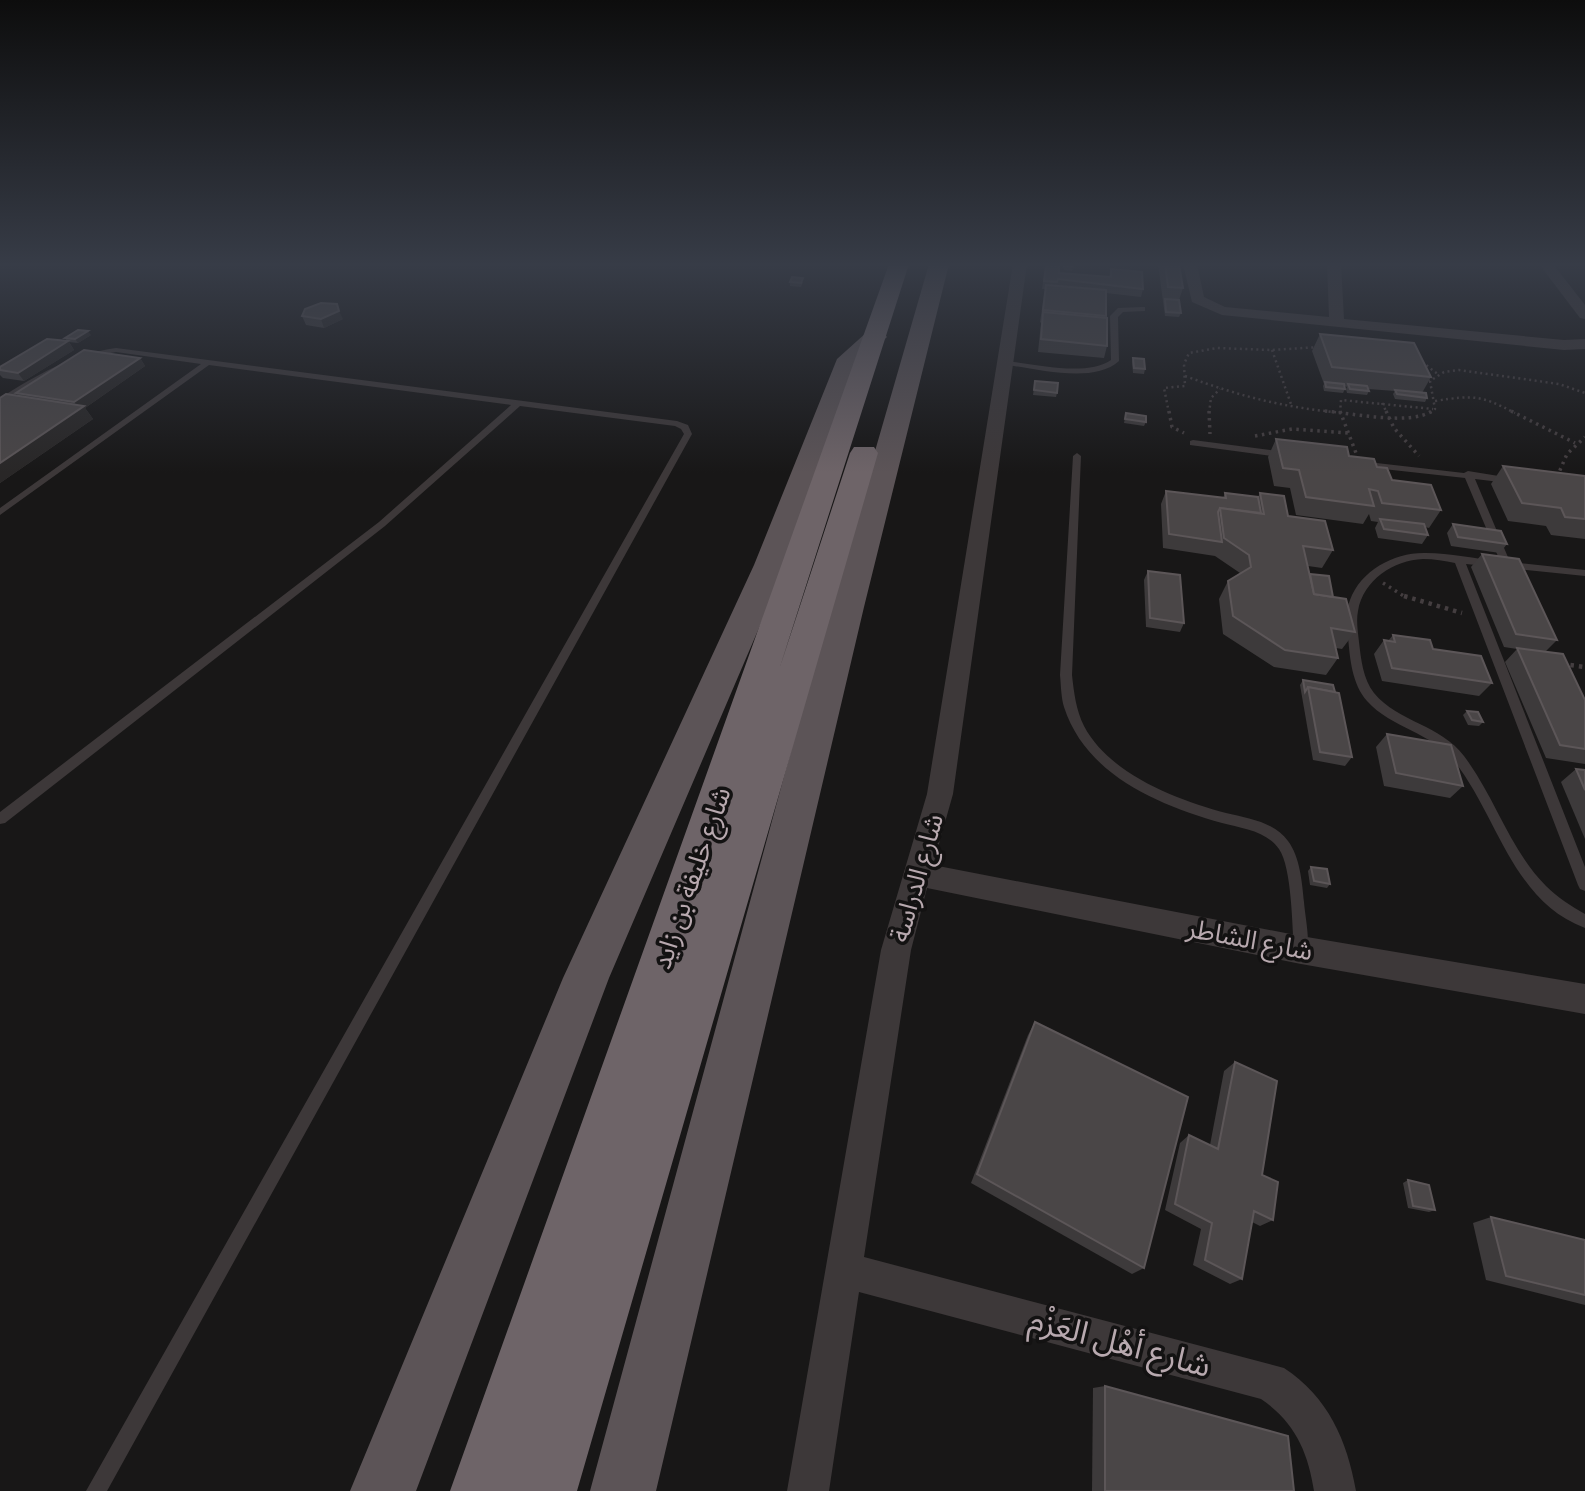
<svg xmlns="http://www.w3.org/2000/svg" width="1585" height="1491" viewBox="0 0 1585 1491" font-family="Karla,'Noto Sans Arabic',sans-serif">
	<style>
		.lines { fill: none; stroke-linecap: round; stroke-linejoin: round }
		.path-far2 { stroke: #443e40; stroke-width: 2.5; stroke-dasharray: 2 3.5; stroke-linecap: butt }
		.path-far1 { stroke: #443e40; stroke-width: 3.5; stroke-dasharray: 2.5 4.5; stroke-linecap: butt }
		.path { stroke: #443e40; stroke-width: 4.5; stroke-dasharray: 3.5 5; stroke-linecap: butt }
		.lane { fill: #3d3839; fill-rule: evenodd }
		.street { fill: #3d3839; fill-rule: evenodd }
		.primary { fill: #5c5457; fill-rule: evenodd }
		.highway { fill: #6e6468; fill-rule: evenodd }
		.wall { fill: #3d3a3b }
		.shaded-wall { fill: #292727 }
		.building { fill: #4a4647; stroke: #5c5658; stroke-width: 2 }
		.labels { text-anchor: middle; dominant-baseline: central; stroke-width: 7; stroke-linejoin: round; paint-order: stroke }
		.street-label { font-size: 26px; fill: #b8a9af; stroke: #131212 }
		.near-street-label { font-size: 32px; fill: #b8a9af; stroke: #131212 }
	</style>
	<rect width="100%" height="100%" fill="#181717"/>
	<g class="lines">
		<g class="path-far2">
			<path d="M1272 350 1292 407"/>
			<path d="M1422 362 1439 375"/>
			<path d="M1185 376C1243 397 1281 407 1343 413"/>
			<path d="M1435 401C1474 395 1480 395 1515 413"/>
			<path d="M1382 403 1387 413"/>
			<path d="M1169 413 1164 388 1185 386 1184 364 1189 353 1217 348 1271 350 1320 347"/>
			<path d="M1209 413 1211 398 1220 389"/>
			<path d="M1340 413 1341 400 1433 409"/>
			<path d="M1430 413 1435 409 1430 381 1444 372 1459 370 1559 384 1585 393"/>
		</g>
		<g class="path-far1">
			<path d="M1169 411 1172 427 1184 433"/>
			<path d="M1209 411 1210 434"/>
			<path d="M1325 411C1352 413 1409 426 1432 411"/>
			<path d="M1340 411 1356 453"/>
			<path d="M1386 411 1394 428 1419 456"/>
			<path d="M1511 411 1575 443"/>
			<path d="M1255 436 1292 429 1348 433"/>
			<path d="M1557 477 1567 454 1585 437"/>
			<path d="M1383 583 1407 598"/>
		</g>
		<g class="path">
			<path d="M1404 596 1462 613"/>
			<path d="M1562 664 1585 667"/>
		</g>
		<g class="lane">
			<path d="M1142 307H1145V311L1123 312 1118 317 1119 361C1094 384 1038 369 1007 365L1003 363 1007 361C1035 364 1087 377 1111 360L1110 316 1118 308Z"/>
			<path d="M116 348 677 421 688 425 692 434 107 1491H86L684 434 681 429 675 426 520 406 385 526 5 823 0 824V812L379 522 511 405 209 365 0 515V508L201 364 116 352 100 355 58 371 0 404V398C37 375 72 354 116 348Z"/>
			<path d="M1193 440 1286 452 1290 455 1286 458 1190 445V441Z"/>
			<path d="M1077 453 1081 456 1072 675C1074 693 1076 710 1084 726 1109 774 1177 800 1226 813 1247 818 1275 822 1288 841 1300 857 1302 882 1304 902 1305 916 1311 943 1306 955L1301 957 1296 955 1294 950C1292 926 1292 868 1279 849 1267 831 1241 828 1222 823 1158 805 1086 775 1064 707 1061 697 1061 685 1060 675L1073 456Z"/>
			<path d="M1359 461 1464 473 1468 471 1511 478V482L1508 483 1475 479 1510 562 1585 570V576L1466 564 1585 867V891L1580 889 1578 885 1455 563C1445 561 1434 559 1423 559 1394 560 1363 580 1358 611 1356 621 1358 632 1359 642 1361 659 1363 679 1374 693 1398 722 1441 725 1464 756 1495 797 1510 850 1546 886 1558 898 1571 906 1585 914V928C1512 901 1498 816 1454 761 1431 732 1391 728 1367 701 1352 684 1350 659 1348 637 1346 624 1345 612 1350 600 1361 570 1395 552 1426 553 1450 553 1475 559 1500 561L1465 478 1356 466V462Z"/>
		</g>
		<g class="street">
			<path d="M1013 264H1027L953 794 933 865 1301 936 1585 984V1014L1301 964 927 888 911 950 864 1257 1284 1368C1328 1397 1347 1440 1356 1491H1314C1308 1452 1295 1422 1261 1399L859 1292 829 1491H787L881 950 927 794Z"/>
			<path d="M1183 264H1197L1204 297 1225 307 1329 317 1327 264H1341L1344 319 1564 340 1585 339V349L1564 350 1222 315 1192 302Z"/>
			<path d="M1539 264H1553L1585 305V319L1580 318Z"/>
		</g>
		<g class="primary">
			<path d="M929 264H949L864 607 656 1491H590L830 607Z"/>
			<path d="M875 330 883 332 887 337 860 362 786 565 609 978 416 1491H350L563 978 754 565 837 359 867 332Z"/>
		</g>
		<path class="highway" d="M889 264H909L779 670 850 453 854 447H874L878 453 577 1491H450Z"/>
	</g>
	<g class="wall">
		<path d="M1061 264H1087L1086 266 1073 265 1072 271 1064 270 1063 264Z"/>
		<path d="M1153 264H1179L1183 288 1179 300 1181 313 1179 317 1165 316 1158 264Z"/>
		<path d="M1046 265 1059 273 1109 277 1111 269 1143 289 1141 297 1106 293 1105 318 1107 346 1104 358 1038 352 1041 323 1040 322 1045 289H1042Z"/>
		<path d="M790 282H803L801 287 790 286Z"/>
		<path d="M302 316 343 319 324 328 306 325Z"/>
		<path d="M1320 334 1431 377 1422 393 1427 398 1425 402 1395 399 1393 394 1395 391 1368 389 1369 391 1367 395 1347 393 1346 389 1347 387 1345 386V389L1343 393 1324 391 1323 386 1324 384 1312 351Z"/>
		<path d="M91 335 78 343 69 342 74 350 24 381 3 378 0 375V367L67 341 65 338Z"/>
		<path d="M140 358 145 366 85 408 93 419 0 483V398L18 396 16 393Z"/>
		<path d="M1133 358 1145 369 1144 374 1133 373 1132 362Z"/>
		<path d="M1035 381 1057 393 1056 397 1033 395Z"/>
		<path d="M1126 413 1146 422 1144 426 1124 423Z"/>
		<path d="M1276 439 1349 456 1377 467 1392 480 1441 510 1429 528 1425 527 1428 535 1422 544 1378 538 1375 528 1378 522 1371 521 1369 514 1363 524 1296 515 1290 488 1274 486 1268 457Z"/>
		<path d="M1503 466 1585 476V539L1551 535 1546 526 1508 521 1491 484Z"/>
		<path d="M1166 491 1223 498 1225 493 1258 497 1260 493 1333 550 1322 568 1308 566 1310 574 1333 597 1355 632 1342 649 1336 648 1338 658 1326 675 1274 667 1223 634 1219 599 1228 581 1240 573 1215 556 1163 548 1161 504Z"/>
		<path d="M1453 524 1507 544 1500 553 1451 546 1447 533Z"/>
		<path d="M1482 554 1557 640 1545 652 1585 700V764L1546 758 1505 662 1517 649 1504 647 1471 567Z"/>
		<path d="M1148 571 1184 623 1180 632 1146 627 1144 580Z"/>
		<path d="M1393 635 1433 649 1492 683 1479 696 1382 681 1374 654 1384 640 1388 641Z"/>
		<path d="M1303 680 1352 757 1345 766 1313 760 1300 685Z"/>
		<path d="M1467 711 1483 722 1479 726 1468 725 1463 715Z"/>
		<path d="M1387 734 1463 786 1450 798 1384 786 1376 747Z"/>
		<path d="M1576 769 1585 770V839L1561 782Z"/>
		<path d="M1311 867 1330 884 1327 888 1310 885 1308 871Z"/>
		<path d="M1035 1022 1144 1268 1132 1274 971 1183 1028 1035Z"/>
		<path d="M1235 1062 1273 1220 1260 1226 1252 1222 1242 1279 1230 1284 1193 1265 1201 1229 1165 1210 1180 1143 1189 1135 1210 1145 1224 1071Z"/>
		<path d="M1408 1180 1435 1210 1429 1212 1408 1208 1403 1183Z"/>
		<path d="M1491 1217 1585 1240V1305L1486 1280 1473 1223Z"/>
		<path d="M1105 1386 1294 1491H1092L1093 1388Z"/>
	</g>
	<g class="shaded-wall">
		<path d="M339 311 343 319 324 328 321 319Z"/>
		<path d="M88 331 91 335 78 343 75 339Z"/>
		<path d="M68 341 74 350 24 381 18 373Z"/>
		<path d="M140 358 145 366 85 408 93 419 0 483V463L79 409 74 402Z"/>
	</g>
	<g class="building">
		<path d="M1064 264H1073V267L1064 266Z"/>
		<path d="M1165 264H1179L1183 288 1168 287Z"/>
		<path d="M1046 265 1059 266V273L1111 277V269L1142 272 1143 289 1058 279 1057 282 1044 281Z"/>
		<path d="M792 277 803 278 801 283 790 282Z"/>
		<path d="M1046 285 1106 290V316L1043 310Z"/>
		<path d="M1165 299 1179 300 1181 313 1166 312Z"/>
		<path d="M321 303 337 304 339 311 321 319 302 316 305 309Z"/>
		<path d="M1043 312 1107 318V346L1041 339Z"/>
		<path d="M78 330 88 331 75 339 65 338Z"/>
		<path d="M1320 334 1414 343 1431 377 1332 367Z"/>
		<path d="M47 339 68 341 18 373 0 370V367Z"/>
		<path d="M84 350 140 358 74 402 16 393Z"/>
		<path d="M1133 358 1144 359 1145 369 1134 368Z"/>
		<path d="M1035 381 1058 383 1057 393 1034 390Z"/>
		<path d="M1325 382 1344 384 1345 389 1326 387Z"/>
		<path d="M1348 384 1367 386 1369 391 1350 389Z"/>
		<path d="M1395 390 1426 393 1427 398 1397 394Z"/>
		<path d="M6 394 84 406 0 463V398Z"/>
		<path d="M1126 413 1146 416V422L1125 419Z"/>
		<path d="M1276 439 1347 447 1349 456 1374 459 1377 467 1387 468 1392 480 1431 485 1441 510 1382 503 1378 491 1369 489 1374 506 1306 497 1299 470 1283 468Z"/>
		<path d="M1503 466 1585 476V519L1565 517 1561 508 1522 503Z"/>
		<path d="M1166 491 1226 498 1225 493 1258 497 1261 513 1220 508 1218 512 1222 542 1169 534Z"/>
		<path d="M1260 493 1284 496 1288 516 1325 521 1333 550 1303 546 1314 594 1346 599 1355 632 1331 628 1338 658 1285 650 1233 616 1228 581 1251 567 1249 555 1224 538 1220 508 1264 514Z"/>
		<path d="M1380 519 1424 524 1428 535 1384 529Z"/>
		<path d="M1453 524 1501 531 1507 544 1458 537Z"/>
		<path d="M1482 554 1519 559 1557 640 1516 634Z"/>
		<path d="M1148 571 1180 575 1184 623 1150 618Z"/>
		<path d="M1310 574 1329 576 1333 597 1314 594Z"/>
		<path d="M1393 635 1430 640 1433 649 1481 656 1492 683 1392 668 1384 640 1395 642Z"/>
		<path d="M1517 648 1563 654 1585 700V749L1560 745Z"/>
		<path d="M1303 680 1333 685 1335 692 1308 687 1305 692Z"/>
		<path d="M1308 687 1339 693 1352 757 1320 752Z"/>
		<path d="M1467 711 1478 712 1483 722 1472 720Z"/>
		<path d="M1387 734 1451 745 1463 786 1396 773Z"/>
		<path d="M1576 769 1585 770V790Z"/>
		<path d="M1311 867 1327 869 1330 884 1314 881Z"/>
		<path d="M1035 1022 1188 1097 1144 1268 977 1174Z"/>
		<path d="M1235 1062 1277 1081 1262 1175 1278 1182 1273 1220 1254 1211 1242 1279 1205 1260 1212 1223 1175 1204 1189 1135 1218 1149Z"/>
		<path d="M1408 1180 1429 1185 1435 1210 1413 1206Z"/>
		<path d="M1491 1217 1585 1240V1295L1506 1276Z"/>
		<path d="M1105 1386 1288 1436 1294 1491H1105Z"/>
	</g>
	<linearGradient id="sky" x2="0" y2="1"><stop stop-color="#0d0d0d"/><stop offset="0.56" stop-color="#373c47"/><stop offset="1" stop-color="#373c47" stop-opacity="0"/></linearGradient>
	<rect width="1585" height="473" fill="url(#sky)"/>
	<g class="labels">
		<g class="street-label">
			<text transform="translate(692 878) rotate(-71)">شارع خليفة بن زايد</text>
			<text transform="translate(917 878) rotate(-74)">شارع الدراسة</text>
			<text transform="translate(1250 940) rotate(11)">شارع الشاطر</text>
		</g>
		<g class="near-street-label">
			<text transform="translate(1120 1343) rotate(15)">شارع أهْل العَزْم</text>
		</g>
	</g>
</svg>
